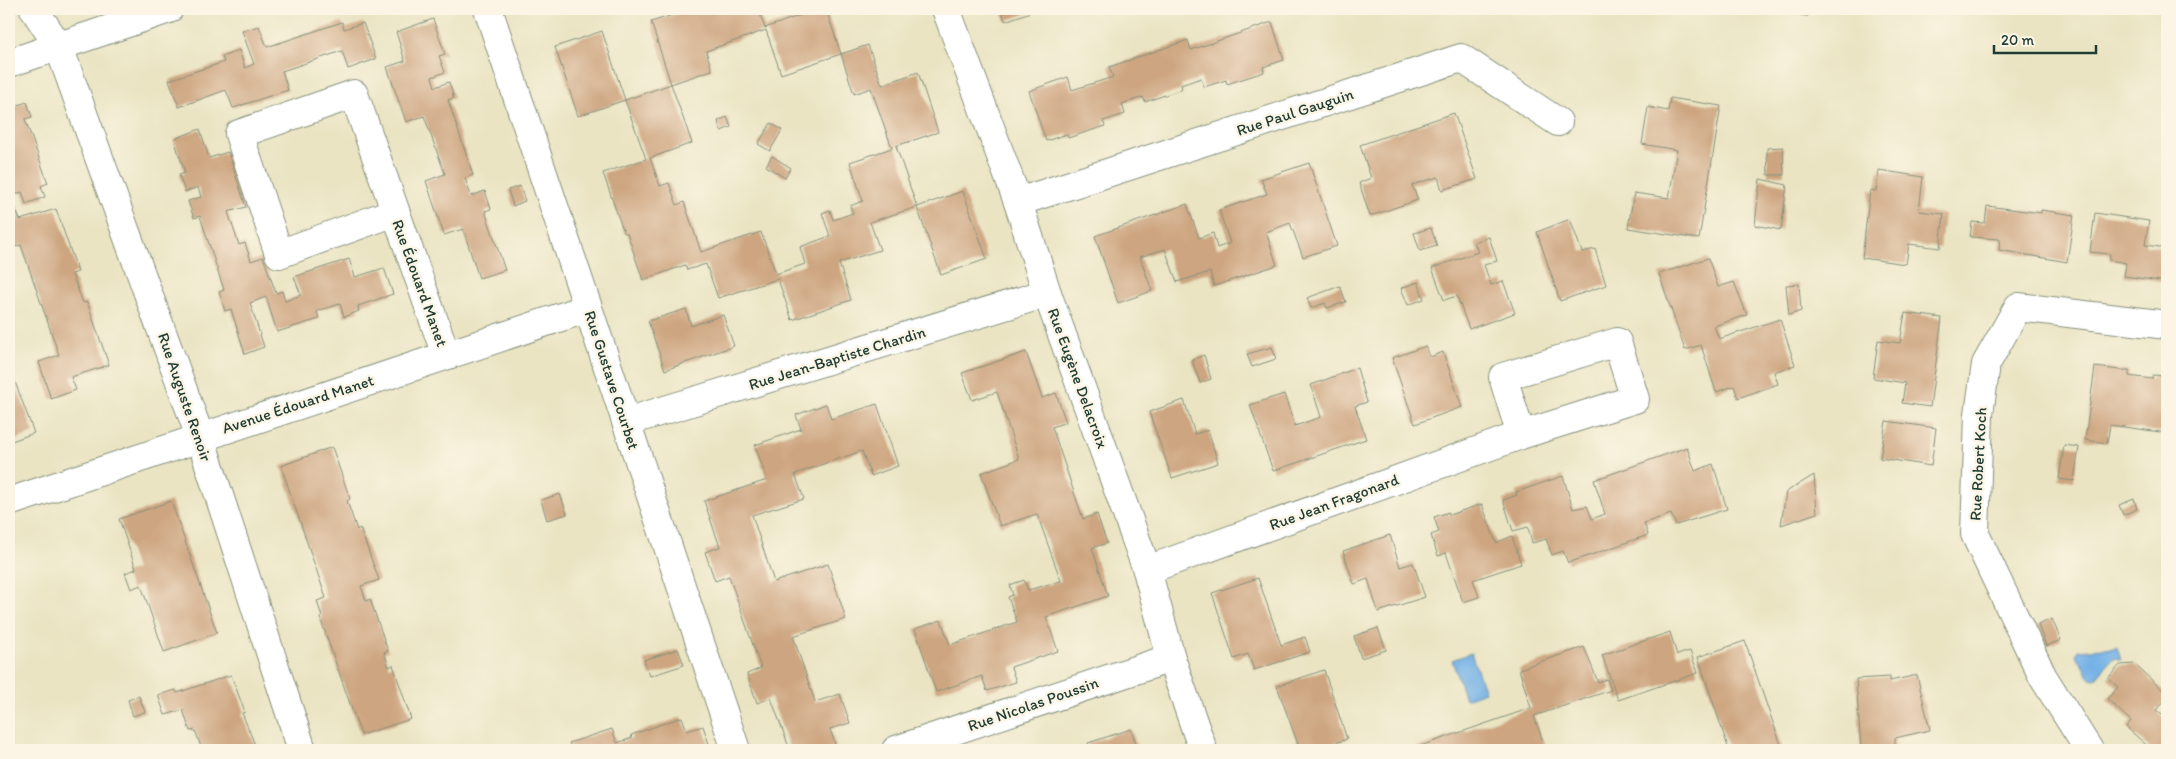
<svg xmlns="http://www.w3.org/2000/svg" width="2176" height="759" viewBox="0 0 2176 759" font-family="Itim,sans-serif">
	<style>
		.water { fill: #73b1e6; stroke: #49778d }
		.building { fill: #cda580 }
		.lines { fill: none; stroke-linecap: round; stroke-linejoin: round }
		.minor-casing { stroke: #84907c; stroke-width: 30 }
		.minor { stroke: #fff; stroke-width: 28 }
		.labels { text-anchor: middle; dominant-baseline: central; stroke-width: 5; stroke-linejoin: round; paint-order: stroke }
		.street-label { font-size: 16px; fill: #1f3d34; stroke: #fcf5e5 }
	</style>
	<rect width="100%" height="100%" fill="#fcf5e5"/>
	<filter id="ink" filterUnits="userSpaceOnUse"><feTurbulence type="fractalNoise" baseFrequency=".02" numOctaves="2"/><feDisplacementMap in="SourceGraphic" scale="10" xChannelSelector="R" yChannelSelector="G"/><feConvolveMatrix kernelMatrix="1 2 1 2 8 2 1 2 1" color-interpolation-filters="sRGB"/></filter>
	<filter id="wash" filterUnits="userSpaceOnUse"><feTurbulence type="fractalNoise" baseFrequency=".0096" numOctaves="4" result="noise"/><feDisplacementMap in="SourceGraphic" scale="20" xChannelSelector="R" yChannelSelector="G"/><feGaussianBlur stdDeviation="1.12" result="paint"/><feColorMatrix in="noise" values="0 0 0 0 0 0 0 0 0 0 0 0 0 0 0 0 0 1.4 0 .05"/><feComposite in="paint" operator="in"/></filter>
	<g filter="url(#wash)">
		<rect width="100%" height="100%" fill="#eae4c3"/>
		<g class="water">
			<path d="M2117 647 2121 659 2113 658 2095 679 2090 678 2076 655 2078 650Z"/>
			<path d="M1471 653 1485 692 1465 699 1452 660Z"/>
		</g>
		<g id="blocks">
			<g class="building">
				<path d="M691 9H758L765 28 818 9H826L841 54 781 74 766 30 706 51 712 70 671 84 651 22Z"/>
				<path d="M1001 9H1039L1005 21Z"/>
				<path d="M1766 9H1809L1808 16Z"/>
				<path d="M433 19 445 54 439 56 445 72 432 77 435 87 449 82 454 98 448 100 473 175 465 178 471 196 485 191 491 209 485 211 505 270 479 278 463 229 444 235 426 181 445 174 424 116 406 122 387 67 405 61 396 32Z"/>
				<path d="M342 22 344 29 363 23 376 59 348 69 342 51 282 71 288 90 233 108 226 90 179 107 169 80 224 62 222 57 239 50 245 68 254 64 242 31 259 26 267 47Z"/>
				<path d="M1272 22 1284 60 1263 67 1264 72 1227 84 1226 80 1204 87 1201 78 1181 85 1182 89 1145 102 1143 97 1122 104 1125 114 1103 121 1105 126 1068 138 1067 134 1046 141 1029 91 1068 77 1072 90 1113 77 1109 67 1188 40 1191 50Z"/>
				<path d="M602 31 625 100 578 116 555 47Z"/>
				<path d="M868 45 882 85 918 72 938 132 896 146 917 207 870 222 880 250 839 263 851 300 792 320 778 279 718 298 706 264 687 270 685 265 643 280 627 233H624L603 173 646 159 625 100 671 84 692 143 650 158 660 186 669 183 677 205 684 202 701 252 761 232 776 274 805 264 800 247 830 236 822 213 830 210 833 220 853 213 850 206 863 201 850 162 892 148 871 88 854 94 841 54Z"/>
				<path d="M1670 98 1721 106 1699 239 1628 228 1634 193 1669 198 1677 150 1642 144 1648 107 1668 111Z"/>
				<path d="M27 102 32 117 25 119 48 183 41 186 45 197 26 204 22 192 11 196 20 220 56 209 78 272 72 274 83 303 87 302 109 365 71 377 76 390 51 399 39 362 59 355 21 245 9 249V108Z"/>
				<path d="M1454 113 1477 179 1442 190 1438 177 1412 185 1418 200 1370 216 1359 183 1371 178 1360 145Z"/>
				<path d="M727 117 731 127 721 131 718 121Z"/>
				<path d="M771 123 782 130 770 151 758 144Z"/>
				<path d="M200 129 209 158 228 152 246 207 228 212 239 245 245 243 251 261 263 257 276 293 282 291 285 301 301 295 294 277 349 259 355 277 384 268 393 294 358 306 359 311 344 317 340 304 317 311 319 319 277 332 266 297 250 303 264 347 245 354 231 309 225 311 219 292 224 290 200 216 194 218 188 201 201 197 198 187 185 192 179 175 185 173 174 139Z"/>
				<path d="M1783 147 1784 175H1768L1767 148Z"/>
				<path d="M772 156 791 168 785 178 766 166Z"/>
				<path d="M1309 163 1337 246 1303 257 1290 223 1266 232 1277 265 1214 286 1210 272 1177 282 1165 249 1140 257 1152 291 1118 303 1095 236 1187 204 1199 238 1213 233 1217 248 1230 243 1219 210 1267 194 1261 179Z"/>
				<path d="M1879 170 1923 177 1919 211 1944 214 1940 248 1909 244 1906 264 1862 258 1870 190 1876 191Z"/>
				<path d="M1760 179 1787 185 1781 230 1755 225Z"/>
				<path d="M520 186 525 201 513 206 508 190Z"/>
				<path d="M963 191 987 259 941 275 917 207Z"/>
				<path d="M1987 206 2041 213V210L2074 215 2067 262 1999 250 2000 239 1970 237 1972 222 1985 223Z"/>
				<path d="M2095 213 2149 221 2145 245 2167 248V282L2124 276 2126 263 2109 260 2110 254 2090 252Z"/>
				<path d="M1570 219 1582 252 1595 249 1606 285 1560 301 1537 232Z"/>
				<path d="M1431 228 1437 246 1420 251 1414 233Z"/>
				<path d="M1489 237 1497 261 1484 265 1491 285 1503 281 1515 313 1469 329 1457 296 1444 300 1432 268 1478 252 1474 242Z"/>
				<path d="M1708 258 1718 287 1734 282 1747 315 1714 326 1719 339 1780 319 1795 365 1774 372 1778 384 1738 398 1734 386 1716 392 1701 345 1685 350 1659 274Z"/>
				<path d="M1418 282 1424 299 1408 305 1401 288Z"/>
				<path d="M1799 284 1801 311 1789 315 1786 285Z"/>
				<path d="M1340 286 1346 302 1327 308 1325 303 1311 308 1307 298Z"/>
				<path d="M686 309 691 326 723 315 734 346 665 370 648 321Z"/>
				<path d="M1905 313 1942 318 1930 407 1902 403 1905 383 1873 378 1878 340 1900 343Z"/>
				<path d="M1426 346 1430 357 1443 352 1462 407 1415 424 1392 358Z"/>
				<path d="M1272 347 1276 359 1252 367 1247 354Z"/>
				<path d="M1026 352 1042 398 1056 393 1061 408 1066 422 1052 427 1083 519 1097 514 1102 529 1107 543 1092 548 1108 596 1046 617 1058 651 1011 667 1016 682 987 691 982 676 936 692 915 629 941 620 950 645 1017 622 1008 597 1013 595 1010 585 1024 580 1028 590 1061 581 1037 514 1000 526 981 473 1019 459 997 392 972 400 962 373Z"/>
				<path d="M1204 355 1211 379 1200 383 1192 360Z"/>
				<path d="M2095 367 2129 371V376L2152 379 2153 375 2167 376V433L2110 425 2107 443 2085 440Z"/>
				<path d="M1357 368 1367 402 1355 406 1366 439 1273 471 1250 405 1284 394 1295 426 1321 417 1311 385Z"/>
				<path d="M11 371 34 433 9 442V372Z"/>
				<path d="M1184 400 1195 434 1208 430 1218 463 1172 478 1149 412Z"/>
				<path d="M826 404 831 419 877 404 898 466 871 476 862 451 829 462 795 474 804 499 752 515 774 582 828 564 846 619 793 636 815 702 840 694 850 723 830 729 836 747 827 750H790L771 698 757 703 747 674 761 668 729 576 715 581 705 552 720 547 704 501 767 480 755 445 801 429 796 415Z"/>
				<path d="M1886 421 1936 428 1931 466 1880 458Z"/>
				<path d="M2064 445 2079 447 2074 481 2059 479Z"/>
				<path d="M332 447 350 499 347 501 357 530 360 528 379 580 361 586 366 601 370 599 388 651 384 652 389 667 393 665 411 719 361 735 320 618 322 617 317 601 326 598 281 466Z"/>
				<path d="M1687 447 1695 471 1713 464 1727 509 1676 525 1671 514 1644 523 1648 535 1568 563 1563 551 1552 555 1546 539 1532 543 1528 527 1513 531 1503 500 1517 495 1516 492 1563 476 1573 509 1587 506 1592 519 1605 514 1594 480Z"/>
				<path d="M1814 475 1817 513 1781 525 1786 492Z"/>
				<path d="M560 494 567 514 547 520 541 500Z"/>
				<path d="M2134 499 2137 509 2123 515 2119 505Z"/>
				<path d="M171 501 217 633 164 652 141 585 131 589 125 573 136 569 119 519Z"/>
				<path d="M1482 504 1496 543 1512 536 1521 564 1473 580 1479 597 1463 602 1446 553 1438 556 1431 535 1439 532 1434 517 1449 512V515Z"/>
				<path d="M1390 535 1400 567 1413 563 1425 597 1378 612 1368 579 1354 584 1343 551Z"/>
				<path d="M1258 578 1281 645 1305 637 1310 652 1254 670 1248 654 1234 659 1212 593Z"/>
				<path d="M2052 619 2061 640 2046 646 2038 625Z"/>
				<path d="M1378 628 1386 650 1361 658 1354 636Z"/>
				<path d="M1670 632 1677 655 1690 651 1698 673 1618 700 1602 655Z"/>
				<path d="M1745 641 1768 709 1783 750H1729L1698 657Z"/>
				<path d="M1584 647 1598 682 1607 679 1611 690 1534 716 1546 750H1409L1531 708 1519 669Z"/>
				<path d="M678 649 684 665 650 676 644 660Z"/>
				<path d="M2134 664 2167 694V698L2156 710 2167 719V750H2152L2126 727 2131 721 2107 699 2118 687 2108 678 2120 665Z"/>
				<path d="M1324 670 1347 739 1335 743 1338 750H1300L1277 686Z"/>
				<path d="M231 675 245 712 242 713 257 750H202L195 730 190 731 183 710 165 715 158 695 176 690 177 693Z"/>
				<path d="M1917 675 1930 730 1895 738V750H1861L1856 679 1890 677V681Z"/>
				<path d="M139 696 145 712 133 716 128 700Z"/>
				<path d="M682 717 687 731 703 726 711 750H572L569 743 612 729 617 743 632 738 631 735Z"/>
				<path d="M1131 729 1138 750H1090L1088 743Z"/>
			</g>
		</g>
	</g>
	<g filter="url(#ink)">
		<use href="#blocks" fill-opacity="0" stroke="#84907c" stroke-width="1"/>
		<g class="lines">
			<g class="minor-casing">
				<g id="minor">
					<path d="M34 9 59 47 200 437 302 750"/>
					<path d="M488 9 736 750"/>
					<path d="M946 9 1018 202 1047 293 1147 570 1171 658 1203 750"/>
					<path d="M9 63 169 9"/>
					<path d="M1018 202 1461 58 1558 122"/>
					<path d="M395 212 279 254 239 134 354 94 446 355"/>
					<path d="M626 422 1047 293"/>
					<path d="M9 502 588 308"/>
					<path d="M1147 570 1521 435 1635 399 1617 342 1503 377 1521 435"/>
					<path d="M896 750 1171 658"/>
					<path d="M2089 750 2043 677 1975 534 1979 414 1986 364 2018 307 2167 325"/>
				</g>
			</g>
			<use href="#minor" class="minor"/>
		</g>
	</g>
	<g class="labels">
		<g class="street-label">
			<text transform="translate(1295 112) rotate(-18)">Rue Paul Gauguin</text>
			<text transform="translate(420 283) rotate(70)">Rue Édouard Manet</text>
			<text transform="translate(837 358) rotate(-17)">Rue Jean-Baptiste Chardin</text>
			<text transform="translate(1078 378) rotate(70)">Rue Eugène Delacroix</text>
			<text transform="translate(612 380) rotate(72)">Rue Gustave Courbet</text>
			<text transform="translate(185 397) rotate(71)">Rue Auguste Renoir</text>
			<text transform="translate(298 404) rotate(-18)">Avenue Édouard Manet</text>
			<text transform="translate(1978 464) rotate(-87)">Rue Robert Koch</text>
			<text transform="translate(1334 502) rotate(-20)">Rue Jean Fragonard</text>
			<text transform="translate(1033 704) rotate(-19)">Rue Nicolas Poussin</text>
		</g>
	</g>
	<rect width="2176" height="759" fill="none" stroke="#fcf5e5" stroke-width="30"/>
	<path d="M1994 45v8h102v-8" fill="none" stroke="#1f3d34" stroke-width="2.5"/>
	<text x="2001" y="45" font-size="15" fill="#1f3d34" stroke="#fcf5e5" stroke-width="4" paint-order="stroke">20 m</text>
</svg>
